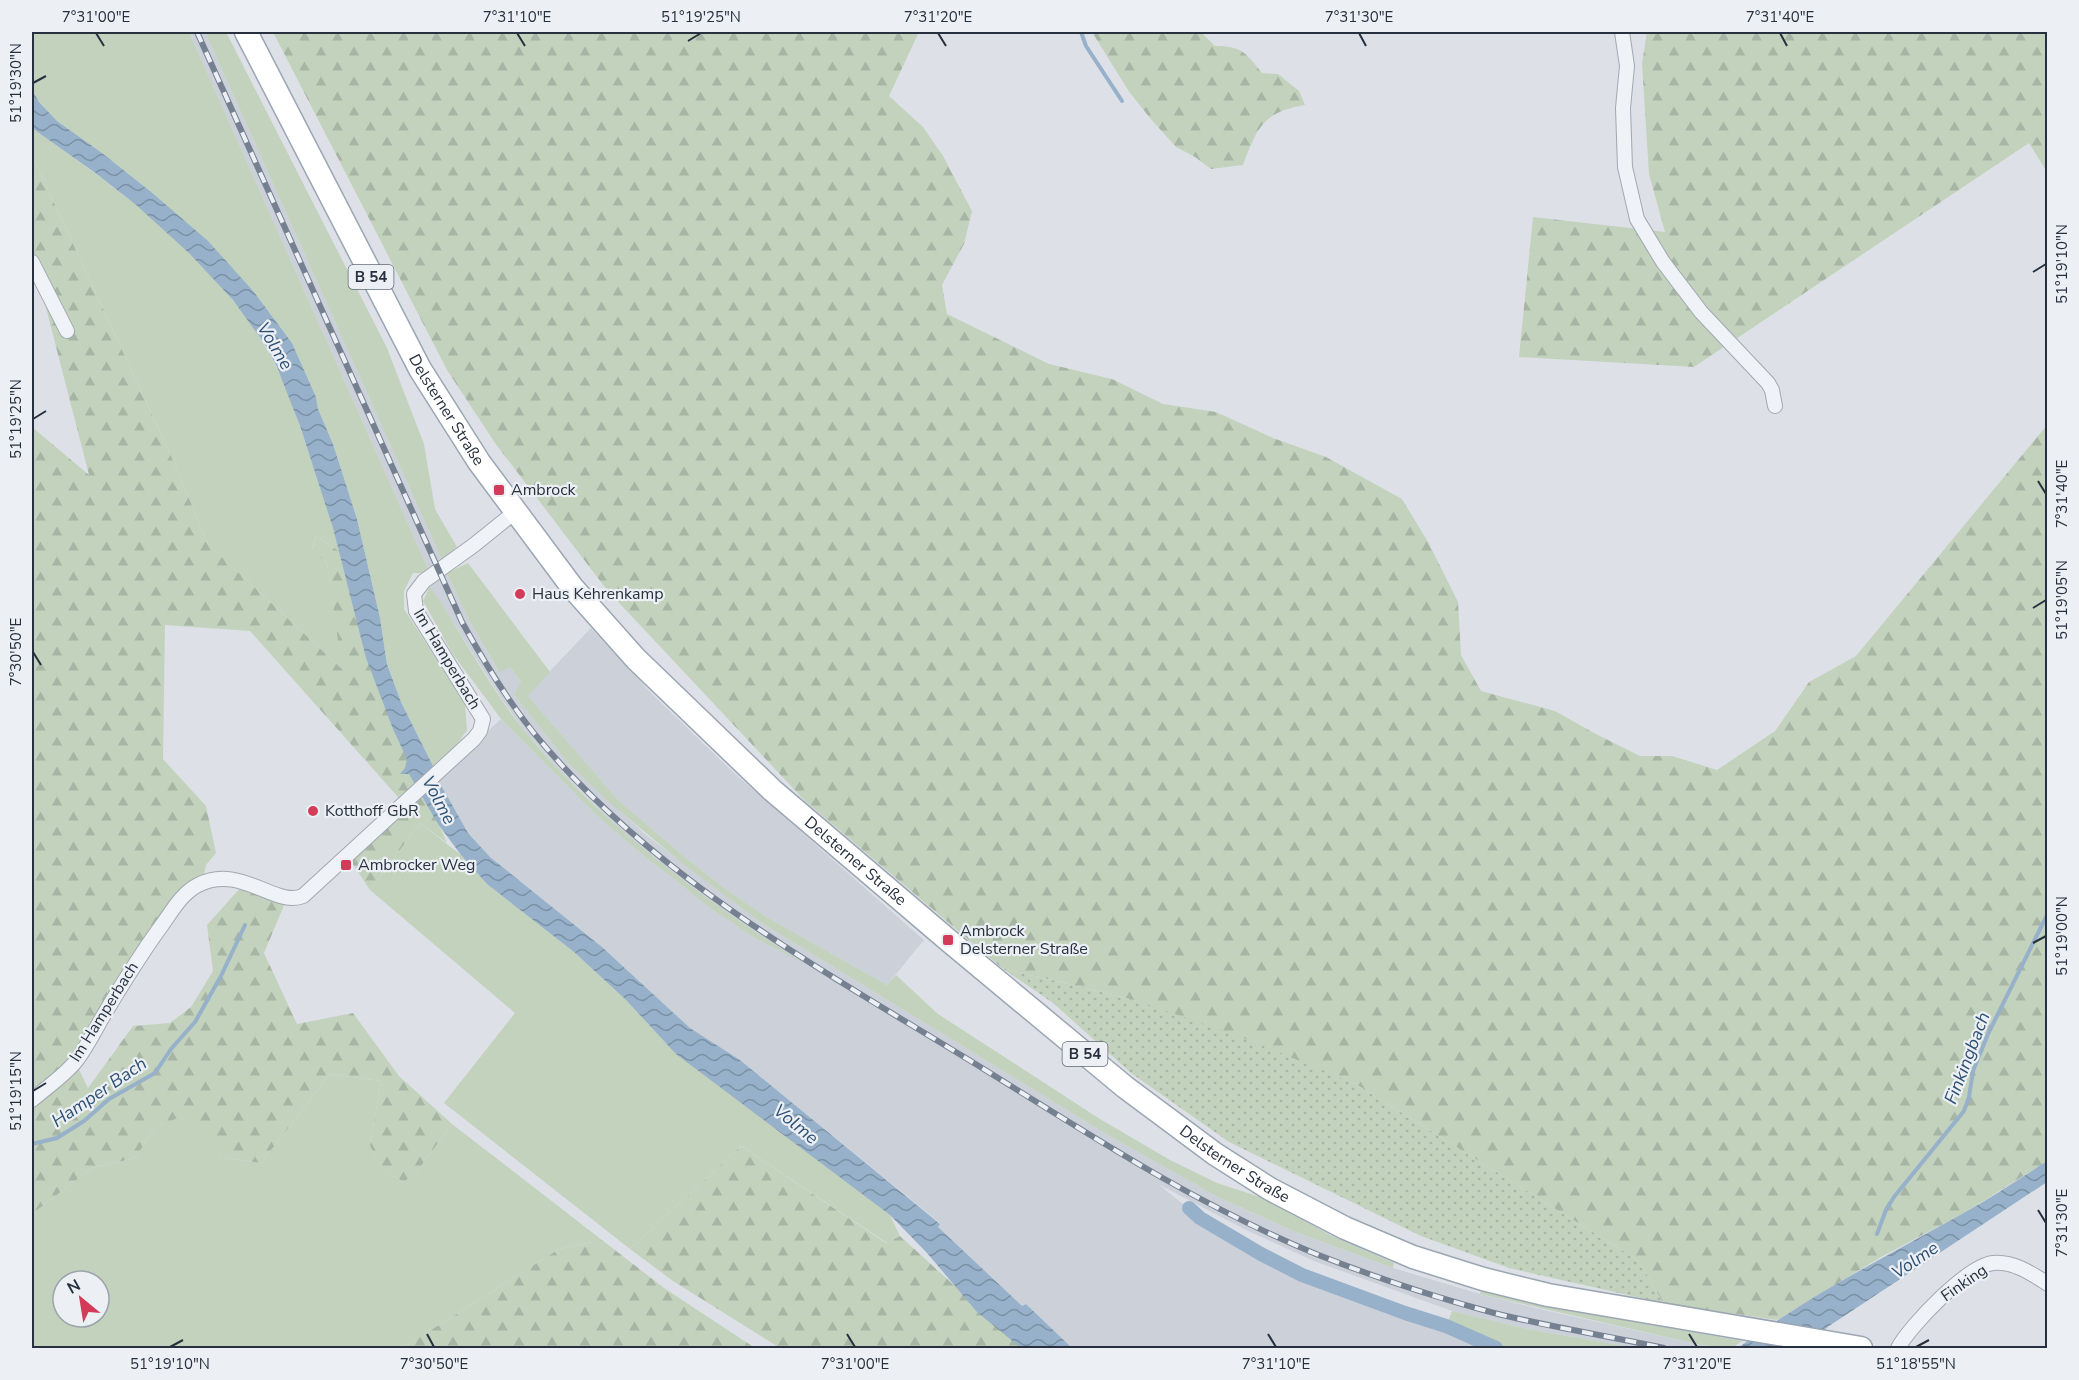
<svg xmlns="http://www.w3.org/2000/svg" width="2079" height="1380" viewBox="0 0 2079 1380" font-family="'Nunito Sans',sans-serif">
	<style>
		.built { fill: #cbd0d9 }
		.grass { fill: #c3d2bd; fill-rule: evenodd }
		.forest { fill: url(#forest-firs) }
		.garden { fill: url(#garden-dots) }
		.water { fill: url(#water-waves) }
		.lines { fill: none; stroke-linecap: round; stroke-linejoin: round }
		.stream { stroke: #96b1c9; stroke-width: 4 }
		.canal { stroke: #96b1c9; stroke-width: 14 }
		.street-casing { stroke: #a2a8b1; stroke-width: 16 }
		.primary-casing { stroke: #9ba6b3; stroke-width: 25 }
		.street { stroke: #eff2f6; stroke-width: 14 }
		.primary { stroke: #fff; stroke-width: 22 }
		.rail-casing { stroke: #758191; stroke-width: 6 }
		.rail { stroke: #ecf0f5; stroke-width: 4; stroke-dasharray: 11; stroke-linecap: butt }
		.ticks { fill: none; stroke: #26303e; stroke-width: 2 }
		.poi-dot { fill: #d33b58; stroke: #ecf0f5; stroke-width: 2 }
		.labels { text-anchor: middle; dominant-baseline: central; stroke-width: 4.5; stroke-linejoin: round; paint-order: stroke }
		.shield { fill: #ecf0f5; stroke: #616a75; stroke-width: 1.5 }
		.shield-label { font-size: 15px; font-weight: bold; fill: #26303e }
		.street-label { font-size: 16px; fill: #26303e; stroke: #ecf0f5 }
		.poi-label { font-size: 16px; fill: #26303e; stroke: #ecf0f5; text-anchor: start }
		.water-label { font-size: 18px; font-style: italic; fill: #2e5073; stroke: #ecf0f5 }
		.neatline { fill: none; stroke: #26303e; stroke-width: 2 }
		.ticks-label { font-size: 15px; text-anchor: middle; fill: #26303e }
	</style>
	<defs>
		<pattern id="forest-firs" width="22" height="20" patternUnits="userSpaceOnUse" patternTransform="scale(1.5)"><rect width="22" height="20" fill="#c3d2bd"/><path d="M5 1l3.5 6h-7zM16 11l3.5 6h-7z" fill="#a7b5a4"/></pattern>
		<pattern id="garden-dots" width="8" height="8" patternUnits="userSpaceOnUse" patternTransform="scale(1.5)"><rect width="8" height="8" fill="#c3d2bd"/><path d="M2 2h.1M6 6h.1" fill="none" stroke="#a7b5a4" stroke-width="1.8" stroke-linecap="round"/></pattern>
		<pattern id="water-waves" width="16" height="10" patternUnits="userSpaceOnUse" patternTransform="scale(1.5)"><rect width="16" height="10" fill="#96b1c9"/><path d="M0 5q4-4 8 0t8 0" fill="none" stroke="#7a90a5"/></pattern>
	</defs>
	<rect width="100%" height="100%" fill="#dde1e7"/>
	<g class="built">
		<path d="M189 32H205L442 560 428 569Z"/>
		<path d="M447 573 468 618 498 671 510 667 521 682 514 694 519 701 569 764 645 834 760 922 1108 1135 1216 1196 1255 1214 1293 1231 1393 1268 1480 1294 1540 1309 1701 1345 1732 1348H1636L1527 1329 1452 1311 1314 1261 1244 1229 1158 1184 1219 1233 1284 1273 1387 1313 1445 1329 1476 1348H1072L1026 1304 1022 1307 938 1227 940 1223 740 1060 690 1028 602 947 490 857 468 833 437 778 501 719 596 815 633 847 710 908 753 937 795 959 712 903 636 845 560 771 526 733 501 698 430 586Z"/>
		<path d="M591 628 653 695 734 773 924 940 887 985 765 916 727 890 687 859 618 800 527 695Z"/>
	</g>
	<g class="grass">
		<path d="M32 32H189L428 569 424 573H413L404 591V609L465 704 467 730 457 744 433 766 401 702 387 663 380 618 357 519 333 444 318 409 316 397 292 343 254 292 150 191 102 153 57 121 39 102 32 90Z"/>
		<path d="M205 32H226L387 348 424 444 435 509 457 547 442 560Z"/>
		<path d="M32 128C117 188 208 252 263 343 284 376 296 414 308 451 320 484 331 517 339 551L316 536 312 549 327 563 343 670 208 544 172 458 32 155Z"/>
		<path d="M468 563 550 672 528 696 618 800 687 859 727 890 765 916 887 985 896 975 938 1014 1100 1119 1170 1160 1217 1183 1263 1198 1330 1235 1394 1263 1393 1268 1293 1231 1216 1196 1108 1135 760 922 682 863 610 803 569 764 519 701 514 694 521 682 510 667 499 672 468 618 447 573Z"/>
		<path d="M430 586C463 635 490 689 527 734 606 828 704 900 806 965L753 937 710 908 633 847 596 815 501 719 452 653 423 601Z"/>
		<path d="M420 823 461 855 487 884 574 952 626 1000 666 1043 890 1215 900 1236 887 1243 741 1146 630 1249 444 1103 515 1013 370 890Z"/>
		<path d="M330 1074 381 1081 370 1146 383 1170 404 1182 418 1170 452 1124 602 1240 559 1249 409 1344 389 1348H32V1214L92 1168 135 1158 156 1126 181 1116 223 1158 261 1163ZM63 1281H99V1317H63Z"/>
		<path d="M1481 1291 1539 1304 1742 1341 1732 1348 1701 1345 1480 1294Z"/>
		<path d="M1452 1311 1527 1329 1636 1348H1476L1445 1329Z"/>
	</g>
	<g class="forest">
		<path d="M273 32H919L889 96 923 127 943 156 972 211 964 244 942 285 947 314 1049 364 1112 379 1163 404 1216 412 1273 438 1326 457 1402 499 1428 542 1458 602 1461 655 1481 691 1555 711 1594 733 1640 756H1672L1717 770 1775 731 1809 682 1856 656 2047 425V1161L1964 1213 1881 1257 1777 1320 1663 1303 1639 1261 1354 1083 1134 1000 1002 968 805 801 607 590 495 443 447 370Z"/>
		<path d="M1092 32H1201L1215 46C1242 46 1246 53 1262 73L1278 74 1299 91 1305 105C1263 112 1257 128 1243 165L1211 169 1195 157 1176 147 1149 117 1128 90Z"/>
		<path d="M1647 32H2047V172L2029 143 1694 367 1519 357 1533 217 1665 232 1649 174 1642 64Z"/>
		<path d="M32 155 172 458 208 544 342 669 327 563 312 550 316 536 339 551 366 655 447 843 420 823 370 890 350 860 406 806 250 631 165 625 163 759 206 806 216 853 206 865 204 874 188 882 174 895 106 996 75 1061 88 1088 133 1026 170 1023 191 1007 213 971 207 925 242 886 285 903 264 953 297 1024 353 1013 399 1076 452 1124 418 1170 404 1182 383 1170 370 1146 381 1081 330 1074 261 1163 223 1158 181 1117 156 1126 135 1158 92 1168 32 1214V427L89 475 44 300 32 270Z"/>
		<path d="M741 1146 886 1243 900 1236 1023 1348H780L673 1281 630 1249Z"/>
		<path d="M602 1240 664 1288 755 1348H389L409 1344 559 1249Z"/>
	</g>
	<path class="garden" d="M1002 968 1134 1000 1236 1035 1354 1083 1639 1261 1663 1303 1509 1268 1421 1236 1229 1142 1131 1073 1053 1003Z"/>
	<g class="water">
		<path d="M32 90 39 102 57 121 102 153 150 191 208 241 254 292 292 343 316 397 318 409 333 444 357 519 380 618 387 664 401 702 433 766 437 778 468 833 490 857 602 947 690 1028 740 1060 940 1224 938 1227 1022 1306 1026 1304 1072 1348H1021L977 1312 927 1253 890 1215 676 1054 626 1000 574 952 487 884 461 855 438 824 409 774H400L405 768 407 759 393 729 366 658 333 528 300 426 277 367 264 343 233 300 189 253 135 204 94 172 32 128Z"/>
		<path d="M2047 1161V1182L1829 1326 1802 1348H1738C1808 1296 1885 1257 1962 1214 1991 1198 2019 1179 2047 1161Z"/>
	</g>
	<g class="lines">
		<g class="stream">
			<path d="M1081 32 1086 46 1122 101"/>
			<path d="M32 1144 57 1138 84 1121 109 1099 155 1073 171 1049 195 1022 221 976 245 925"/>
			<path d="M1877 1234 1886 1210 1894 1197 1964 1111 1969 1097 1973 1071 1988 1034 2048 913"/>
		</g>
		<path class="canal" d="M1189 1208 1200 1218 1261 1254 1302 1275 1405 1313 1446 1326 1496 1348"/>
		<g class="street-casing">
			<g id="street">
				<path d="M1622 32 1627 66 1623 108 1625 167 1637 219 1663 262 1701 312 1768 383 1772 390 1775 406"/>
				<path d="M32 262 67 331"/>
				<path d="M32 1100C46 1088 65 1075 76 1061 86 1048 94 1032 102 1018 121 986 140 955 162 925 172 911 182 893 198 885 240 863 276 908 303 896L474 739 480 731 483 719 416 611 414 594 424 581 474 545 515 512"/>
				<path d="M1898 1348C1910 1326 1967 1266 1993 1263 2013 1261 2031 1273 2048 1284"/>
			</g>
		</g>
		<g class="primary-casing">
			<g id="primary">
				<path id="s1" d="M246 32 420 369 479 462 572 587 636 659 772 790 948 940 1125 1087 1215 1154 1270 1189 1345 1228 1413 1257 1483 1279 1548 1295 1861 1348"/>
			</g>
		</g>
		<use href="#street" class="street"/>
		<use href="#primary" class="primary"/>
		<g class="rail-casing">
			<path id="rail" d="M197 32 462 622C483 660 506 698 533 732 653 879 823 970 982 1068 1090 1135 1197 1205 1316 1254 1374 1277 1434 1297 1494 1313 1550 1327 1608 1336 1664 1348"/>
		</g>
		<use href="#rail" class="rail"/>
	</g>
	<path class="ticks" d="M96 33 104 46M517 33 525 46M938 33 946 46M1359 33 1366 46M1780 33 1787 46M688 41 701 33M33 83 46 76M2033 272 2046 264M33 419 46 411M2038 481 2046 494M2033 608 2046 600M33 652 41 665M2033 943 2046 936M33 1091 46 1083M2038 1210 2046 1223M427 1334 434 1347M847 1334 855 1347M1268 1334 1276 1347M1689 1334 1697 1347M170 1347 183 1340M1916 1347 1929 1340"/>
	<g class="poi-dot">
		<rect x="493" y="484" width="12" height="12" rx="3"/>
		<circle cx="520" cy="594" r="6"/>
		<circle cx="313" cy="811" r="6"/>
		<rect x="340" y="859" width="12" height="12" rx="3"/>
		<rect x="942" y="934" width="12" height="12" rx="3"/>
	</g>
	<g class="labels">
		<g class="shield">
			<rect x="348.5" y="265" width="45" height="24" rx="4.5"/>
			<rect x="1062.5" y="1042" width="45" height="24" rx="4.5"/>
		</g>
		<g class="shield-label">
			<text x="371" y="277">B 54</text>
			<text x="1085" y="1054">B 54</text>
		</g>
		<g class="street-label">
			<text stroke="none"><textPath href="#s1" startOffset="428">Delsterner Straße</textPath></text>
			<text transform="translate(447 659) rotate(59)">Im Hamperbach</text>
			<text stroke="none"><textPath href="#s1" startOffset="1040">Delsterner Straße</textPath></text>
			<text transform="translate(104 1012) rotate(-58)">Im Hamperbach</text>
			<text stroke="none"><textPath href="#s1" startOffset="1526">Delsterner Straße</textPath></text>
			<text transform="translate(1964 1283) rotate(-35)">Finking</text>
		</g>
		<g class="poi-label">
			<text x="511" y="490">Ambrock</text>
			<text x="532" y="594">Haus Kehrenkamp</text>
			<text x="325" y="811">Kotthoff GbR</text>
			<text x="358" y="865">Ambrocker Weg</text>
			<text x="960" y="931">Ambrock<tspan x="960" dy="18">Delsterner Straße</tspan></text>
		</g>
		<g class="water-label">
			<text transform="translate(275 346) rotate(59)">Volme</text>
			<text transform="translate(439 800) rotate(62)">Volme</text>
			<text transform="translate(1967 1058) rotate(-69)">Finkingbach</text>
			<text transform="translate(99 1092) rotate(-34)">Hamper Bach</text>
			<text transform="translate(796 1124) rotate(39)">Volme</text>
			<text transform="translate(1915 1260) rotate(-34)">Volme</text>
		</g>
	</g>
	<rect width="2079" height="1380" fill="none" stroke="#ecf0f5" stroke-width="66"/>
	<g transform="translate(81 1299) rotate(330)"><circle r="28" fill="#ecf0f5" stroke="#9da3ac" stroke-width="1.5"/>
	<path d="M0-4.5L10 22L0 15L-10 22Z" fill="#d33b58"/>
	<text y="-9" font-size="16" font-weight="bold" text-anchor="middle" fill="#26303e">N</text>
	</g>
	<rect x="33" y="33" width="2013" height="1314" class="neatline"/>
	<g class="ticks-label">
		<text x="96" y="22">7°31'00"E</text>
		<text x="517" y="22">7°31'10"E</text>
		<text x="701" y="22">51°19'25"N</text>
		<text x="938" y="22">7°31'20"E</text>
		<text x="1359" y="22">7°31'30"E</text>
		<text x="1780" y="22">7°31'40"E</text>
		<text transform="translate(16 83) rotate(-90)" y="5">51°19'30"N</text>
		<text transform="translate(2062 264) rotate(-90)" y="5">51°19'10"N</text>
		<text transform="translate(16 419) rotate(-90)" y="5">51°19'25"N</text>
		<text transform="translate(2062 494) rotate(-90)" y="5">7°31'40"E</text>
		<text transform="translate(2062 600) rotate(-90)" y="5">51°19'05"N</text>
		<text transform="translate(16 652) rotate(-90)" y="5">7°30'50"E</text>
		<text transform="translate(2062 936) rotate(-90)" y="5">51°19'00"N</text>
		<text transform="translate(16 1091) rotate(-90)" y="5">51°19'15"N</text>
		<text transform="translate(2062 1223) rotate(-90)" y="5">7°31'30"E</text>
		<text x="170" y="1369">51°19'10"N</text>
		<text x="434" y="1369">7°30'50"E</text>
		<text x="855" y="1369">7°31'00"E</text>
		<text x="1276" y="1369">7°31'10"E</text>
		<text x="1697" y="1369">7°31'20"E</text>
		<text x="1916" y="1369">51°18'55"N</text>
	</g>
</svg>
